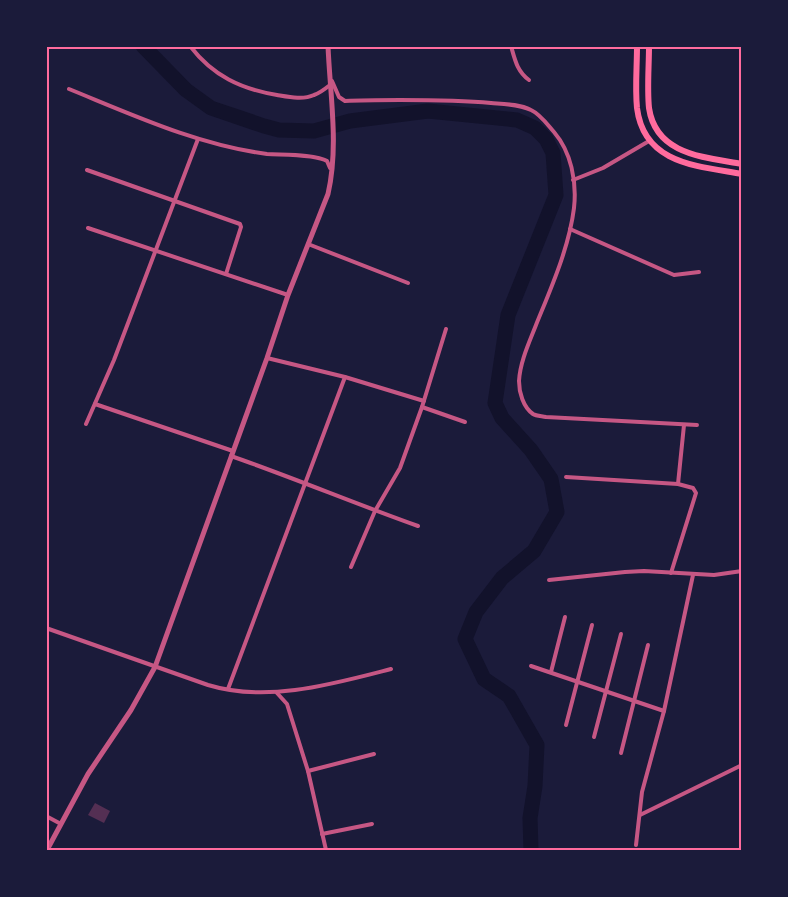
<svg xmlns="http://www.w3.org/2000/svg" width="788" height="897" viewBox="0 0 788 897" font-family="'Fira Sans',sans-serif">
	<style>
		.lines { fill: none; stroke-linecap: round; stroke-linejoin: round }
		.river { stroke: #12122b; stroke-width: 15 }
		.building { fill: #542f53 }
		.minor { stroke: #c65784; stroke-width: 4 }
		.tertiary { stroke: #c65784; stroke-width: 5 }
		.primary { stroke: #ff6b9d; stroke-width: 6 }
		.neatline { fill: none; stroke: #ff6b9d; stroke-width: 2 }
	</style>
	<rect width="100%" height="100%" fill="#1b1b3a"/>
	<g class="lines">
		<path class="river" d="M143 46 186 90 211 108 264 126 279 130 314 131 350 121 428 111 517 120 535 128 546 139 553 153 556 195 508 315 495 403 502 418 531 450 551 479 557 512 534 551 502 578 476 612 465 639 484 679 509 696 537 745 535 786 530 818 531 850"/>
	</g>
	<path class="building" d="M95 803 110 811 104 823 88 815Z"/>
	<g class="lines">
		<g class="minor">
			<path d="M190 46C213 76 241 89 277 95 289 97 303 100 314 95 320 93 325 89 330 85"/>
			<path d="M511 46C515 60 517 71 529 80"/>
			<path d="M332 81 339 97 345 101C363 100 382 100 400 100 430 100 460 100 491 103 504 104 519 104 531 110 540 114 547 124 554 132 571 152 577 181 574 208 569 248 551 288 536 325 529 343 520 362 519 381 519 392 523 407 533 414 536 416 541 416 546 417L697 425"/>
			<path d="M69 89C133 115 198 145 267 154 282 155 316 154 327 161L330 168"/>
			<path d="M87 170 240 224 241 227 226 274"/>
			<path d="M573 180 603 168 649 141"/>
			<path d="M88 228 288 295"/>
			<path d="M570 229 674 275 699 272"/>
			<path d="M308 244 408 283"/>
			<path d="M267 358 345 377 424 401"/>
			<path d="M95 404 233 451"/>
			<path d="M422 407 465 422"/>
			<path d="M86 424 114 360 198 139"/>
			<path d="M231 456C294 478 356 504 418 526"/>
			<path d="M566 477 678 484 693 488 696 493 671 573"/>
			<path d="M678 484 684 425"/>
			<path d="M351 567 375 511 400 468 422 407 446 329"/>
			<path d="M549 580 625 572 644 571 714 575 742 571"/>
			<path d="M46 628 208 685C267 703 333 684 391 669"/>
			<path d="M531 666 664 711"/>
			<path d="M551 672 565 617"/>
			<path d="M228 689 345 377"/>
			<path d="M277 693 287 704 308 771 326 850"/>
			<path d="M566 725 592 625"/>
			<path d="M594 737 621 634"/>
			<path d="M621 753 648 645"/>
			<path d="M308 771 374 754"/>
			<path d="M640 815 742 765"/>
			<path d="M46 816 61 824"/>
			<path d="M322 834 372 824"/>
			<path d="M636 845 642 792 664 711 693 575"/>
		</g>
		<path class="tertiary" d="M47 850 88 774 131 710 155 667 267 358 288 295 328 194C339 146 330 95 328 46"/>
		<g class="primary">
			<path d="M637 46C637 67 635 88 637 108 644 164 697 166 742 174"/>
			<path d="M649 46C649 66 647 88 649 108 656 155 704 157 742 164"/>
		</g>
	</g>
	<rect width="788" height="897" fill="none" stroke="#1b1b3a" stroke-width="96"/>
	<rect x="48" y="48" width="692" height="801" class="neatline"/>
</svg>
